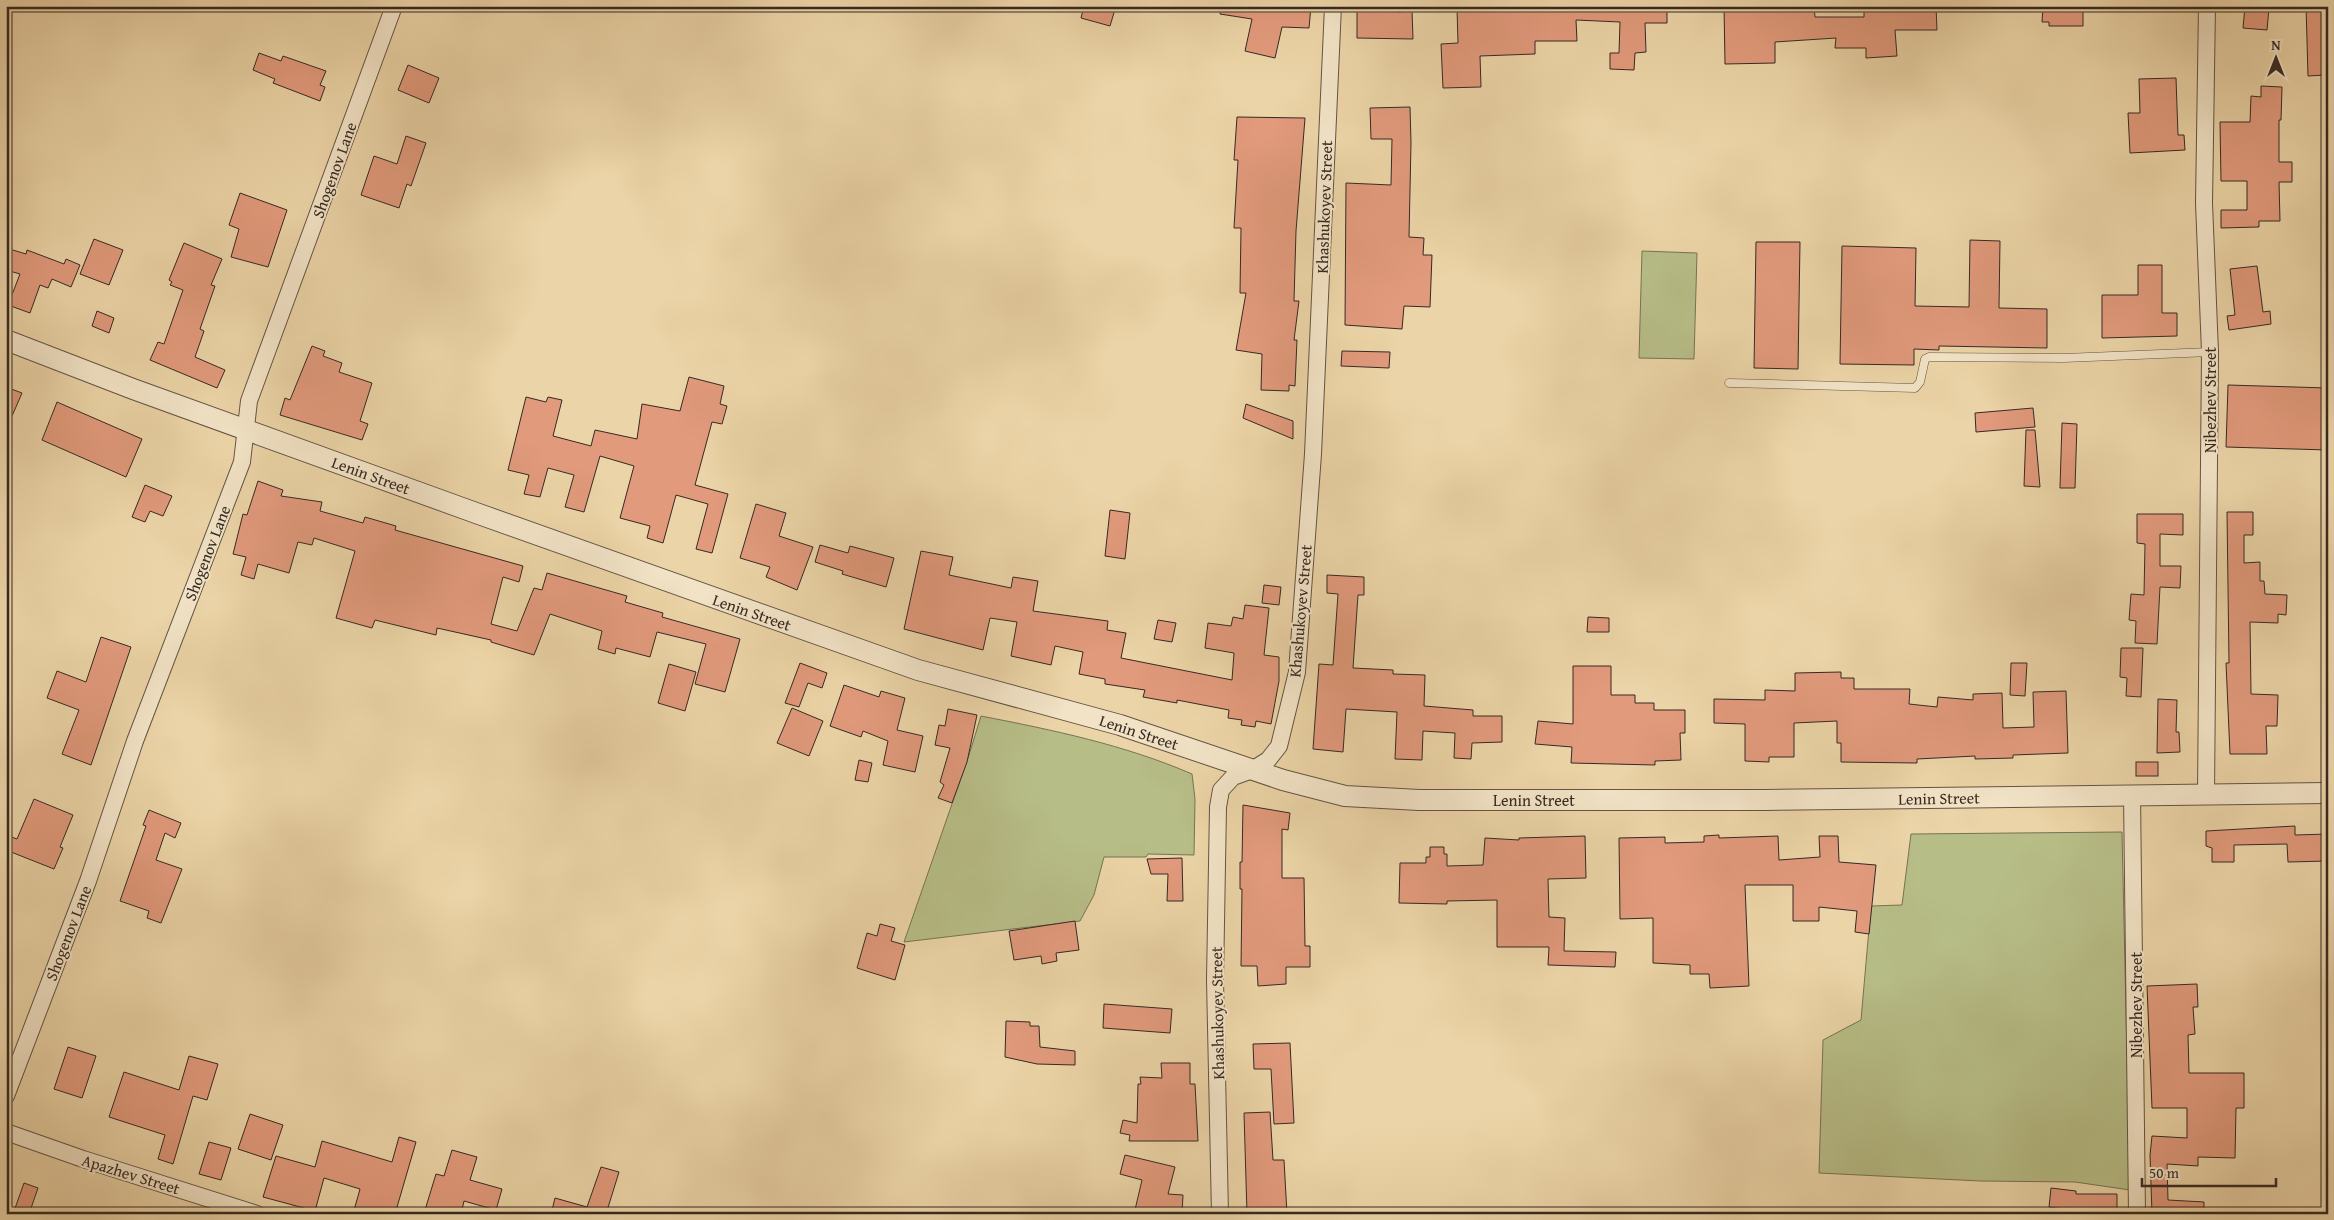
<svg xmlns="http://www.w3.org/2000/svg" width="2334" height="1220" viewBox="0 0 2334 1220" font-family="'Gentium Book Plus',serif">
	<style>
		.green { fill: #b7bd87; stroke: #767355 }
		.building { fill: #e19a7c; stroke: #362923 }
		.lines { fill: none; stroke-linecap: round; stroke-linejoin: round }
		.service-casing { stroke: #635444; stroke-width: 9 }
		.minor-casing { stroke: #635444; stroke-width: 18 }
		.tertiary-casing { stroke: #635444; stroke-width: 22 }
		.service { stroke: #f2e3c6; stroke-width: 8 }
		.minor { stroke: #f2e3c6; stroke-width: 16 }
		.tertiary { stroke: #f2e3c6; stroke-width: 20 }
		.labels { text-anchor: middle; dominant-baseline: central; stroke-width: 4; stroke-linejoin: round; paint-order: stroke }
		.street-label { font-size: 16px; fill: #362923; stroke: #f2e3c6 }
	</style>
	<rect width="100%" height="100%" fill="#ebd4a7"/>
	<filter id="stains"><feTurbulence type="fractalNoise" baseFrequency=".004" numOctaves="4"/><feColorMatrix values="0 0 0 0 .2 0 0 0 0 .09 0 0 0 0 .02 0 0 0 .5 -.17"/></filter>
	<radialGradient id="worn" r=".72"><stop offset=".6" stop-color="#630" stop-opacity="0"/><stop offset="1" stop-color="#630" stop-opacity=".3"/></radialGradient>
	<g class="green">
		<path d="M1642 251 1697 253 1694 359 1639 358Z"/>
		<path d="M981 716C1053 730 1125 745 1192 774L1195 799 1194 855 1148 854 1146 857H1104L1094 895 1080 921 904 942 969 755Z"/>
		<path d="M2122 832 2130 1190 2075 1182 1980 1181 1819 1173 1823 1040 1861 1020 1871 906 1902 905 1911 834Z"/>
	</g>
	<g class="building">
		<path d="M1084 6H1116L1110 26 1081 18Z"/>
		<path d="M1221 6H1311L1309 28 1282 27 1275 58 1245 51 1252 19 1220 14Z"/>
		<path d="M1357 6H1398V12L1412 11 1413 39 1357 38Z"/>
		<path d="M1505 6H1635V9H1667V23H1645L1646 52 1635 53 1634 70 1610 69V53H1619L1620 22 1576 20 1577 41H1535V54L1480 56 1481 87 1443 88 1441 44 1458 43 1457 8Z"/>
		<path d="M1724 6H1776V8L1814 6 1815 17H1864V6H1936L1937 30H1895L1897 56 1866 58V48H1835L1836 38 1775 42V63L1725 64Z"/>
		<path d="M2043 6H2083V26H2049V22H2042Z"/>
		<path d="M2245 6 2269 8 2267 30 2243 28Z"/>
		<path d="M2306 6H2328V74L2325 75 2308 76Z"/>
		<path d="M259 53 281 61 283 56 326 71 320 85 325 87 320 101 273 83 275 79 253 70Z"/>
		<path d="M408 65 439 78 429 103 398 90Z"/>
		<path d="M2176 78 2178 135H2184L2185 150 2130 153 2128 113H2140L2139 79Z"/>
		<path d="M2261 86 2282 87 2281 120H2279V162H2292V182H2279L2280 221H2259V227L2221 228V210H2247V181H2221L2220 122H2250L2251 96 2261 97Z"/>
		<path d="M1410 107 1411 143 1409 237 1424 238 1423 255H1432L1430 307 1404 306 1402 329 1345 325 1346 183 1391 185 1392 139H1371L1370 108Z"/>
		<path d="M1237 117 1305 118 1296 231 1294 301H1299L1294 340H1297L1295 386 1289 385V391L1261 390 1262 354 1236 350 1246 293H1240L1241 228H1234L1238 160H1234Z"/>
		<path d="M406 136 426 143 411 186 407 184 399 208 361 195 374 156 397 164Z"/>
		<path d="M240 193 287 210 268 267 231 257 239 229 229 225Z"/>
		<path d="M94 239 123 250 109 285 80 274Z"/>
		<path d="M1970 240 2000 241 1999 308 2047 309V348L1939 346V350L1914 349V365L1840 364 1842 246 1916 248 1915 306 1969 307Z"/>
		<path d="M1756 242H1800L1798 369 1754 368Z"/>
		<path d="M184 243 222 259 211 285 215 286 200 329 204 331 195 357 225 370 217 388 150 360 158 342 164 344 183 290 170 285 172 282 169 280Z"/>
		<path d="M6 248 26 254 27 250 64 264 66 259 80 265 71 287 52 279 48 288 40 285 30 313 8 305 20 274 6 270Z"/>
		<path d="M2138 265H2162V313H2177V336L2102 338V295H2138Z"/>
		<path d="M2257 266 2263 312 2270 311 2271 324 2229 330 2227 316 2235 315 2230 269Z"/>
		<path d="M97 311 114 318 109 333 92 326Z"/>
		<path d="M312 346 325 351 323 356 342 363 339 372 372 383 360 421 368 424 362 440 280 415 285 398 290 400Z"/>
		<path d="M1342 351 1390 352 1389 368 1341 366Z"/>
		<path d="M689 377 724 386 720 404 727 406 722 424 712 422 695 485 728 494 712 553 696 549 708 504 676 495 663 543 647 538 650 526 620 518 634 466 600 456 584 512 565 507 574 475 548 468 540 497 524 494 529 475 508 470 526 397 546 402 548 397 562 400 553 436 591 446 595 430 637 439 642 404 680 411Z"/>
		<path d="M2228 385 2328 388V450L2226 447Z"/>
		<path d="M6 387 22 393 6 430Z"/>
		<path d="M57 402 142 439 126 477 42 440Z"/>
		<path d="M1246 404 1293 421V439L1243 418Z"/>
		<path d="M2033 408 2035 427 1976 432 1975 413Z"/>
		<path d="M2062 423 2077 424 2075 488H2060Z"/>
		<path d="M2026 430H2035L2040 487 2024 486Z"/>
		<path d="M258 481 283 490 281 496 322 502 320 511 363 523 365 517 396 526 395 530 523 566 519 582 503 577 491 624 517 631 534 588 542 590 547 573 627 596 625 602 663 613 662 617 740 639 725 692 695 684 706 644 657 632 650 657 616 648 615 654 598 649 602 631 550 614 534 655 491 642V640L437 628 436 635 375 620 372 628 336 618 355 551 314 538 312 545 298 542 289 573 258 564 254 579 241 575 246 557 233 554 243 514 247 515Z"/>
		<path d="M145 485 172 496 163 516 150 511 145 522 132 517Z"/>
		<path d="M756 504 786 513 779 536 813 547 797 590 766 577 770 567 740 558Z"/>
		<path d="M1110 510 1130 513 1125 559 1105 556Z"/>
		<path d="M2227 512H2253V535H2244V563L2260 562V581H2264L2265 594 2287 595 2286 615 2278 614V623L2250 622 2251 694 2278 695 2277 726H2266L2267 754H2230L2226 663H2229Z"/>
		<path d="M2137 514H2183V535L2160 534V566H2181L2180 588 2160 587 2157 644 2135 643 2136 621 2129 620 2131 594 2144 595 2145 544 2137 543Z"/>
		<path d="M820 545 848 553 850 546 894 558 886 587 842 574 843 571 815 562Z"/>
		<path d="M921 551 953 557 949 575 1011 588 1013 577 1038 581 1033 611 1108 621 1107 630 1126 633 1121 658 1232 680 1234 653 1205 648 1208 623 1231 626 1233 617 1243 619 1245 605 1269 608 1264 655 1279 657V681L1271 724 1256 721 1255 727 1241 725 1242 720 1228 718 1229 710 1177 700V703L1143 697 1145 690 1105 684V679L1079 674 1083 652 1055 646 1051 665 1011 656 1017 622 990 618 983 650 904 629Z"/>
		<path d="M1327 575 1364 577V595H1358L1353 668 1393 670V674L1425 675 1424 706 1473 710V716H1502V742L1472 743 1471 759 1454 758 1455 733 1423 731 1422 760 1395 759 1397 712 1346 709 1343 752 1313 749 1319 664 1333 665 1338 594 1327 593Z"/>
		<path d="M1264 585 1281 587 1279 605 1262 603Z"/>
		<path d="M1588 617 1609 618V632H1587Z"/>
		<path d="M1158 620 1176 623 1172 642 1154 639Z"/>
		<path d="M101 637 131 647 91 765 62 754 79 710 47 698 57 671 86 682Z"/>
		<path d="M2121 648H2143L2141 697 2126 696 2127 678 2120 677Z"/>
		<path d="M800 663 827 673 822 688 808 683 799 707 785 703Z"/>
		<path d="M2011 663H2027L2025 696 2010 695Z"/>
		<path d="M669 664 696 672 685 711 658 703Z"/>
		<path d="M1573 666H1611V695H1635V703H1654V710H1685V733H1680L1681 760 1655 761V765L1571 763 1572 747 1535 744 1538 721 1573 724Z"/>
		<path d="M1841 672V678H1854V689H1910L1909 704 1937 707 1938 697 1973 700V694L2002 693 2003 728 2034 727 2033 692 2066 691 2068 753 2013 755V758L1975 759V756L1917 759V763L1841 762V743H1837V721L1794 723V757H1769V762L1745 761V724L1714 723V699L1765 700V690L1795 691V673Z"/>
		<path d="M844 685 879 697 881 691 905 698 897 730 923 736 915 772 883 765 888 741 863 731 861 737 830 726Z"/>
		<path d="M2158 699 2177 700 2176 732H2179L2180 752 2157 753Z"/>
		<path d="M792 708 823 721 809 756 777 743Z"/>
		<path d="M948 709 977 715 967 762 952 803 938 798 944 785 940 782 950 748 935 745 939 725 945 726Z"/>
		<path d="M859 760 872 763 868 782 855 780Z"/>
		<rect x="2136" y="762" width="22" height="14"/>
		<path d="M34 799 73 815 60 847 63 848 54 869 6 850V835L17 839Z"/>
		<path d="M1243 805 1290 813 1288 830 1282 829V878H1304L1305 946H1310V967H1286V984L1258 986 1257 966H1241L1242 889H1240V862H1242Z"/>
		<path d="M149 810 181 823 175 838 165 833 156 860 182 869 161 923 147 918 149 911 120 901 146 826 143 825Z"/>
		<path d="M2295 826V835L2328 834V861L2288 862 2287 844 2234 845V862H2212V848L2206 846V831Z"/>
		<path d="M1719 835V838L1778 836 1779 860 1820 857 1819 836H1838L1839 862 1876 865 1869 934 1855 932 1857 911 1819 907V921H1793V885H1745L1749 986 1710 988 1709 974H1690V965L1653 963V918L1620 919 1619 838 1665 837V843L1704 842V836Z"/>
		<path d="M1585 836 1586 878 1548 879 1549 917 1565 918 1564 951 1616 952 1615 967 1548 965 1549 947H1497V900L1447 901V904L1399 903 1400 863H1426V857H1430V847H1444V854H1447V866L1483 865 1485 838 1519 840V838Z"/>
		<path d="M1182 858 1183 901H1167L1168 874H1151L1147 859Z"/>
		<path d="M1075 921 1079 950 1056 953 1057 961 1042 964 1041 956 1014 960 1009 931Z"/>
		<path d="M880 924 895 928 891 941 905 945 895 980 857 968 867 933 877 936Z"/>
		<path d="M2197 984 2198 1007H2193L2195 1034 2188 1035 2189 1073H2244V1108H2236L2235 1158 2198 1157V1166L2167 1164 2168 1200 2204 1202V1214H2152L2150 1155 2152 1136 2187 1138V1108H2152L2147 986Z"/>
		<path d="M1104 1004 1172 1009 1170 1033 1103 1028Z"/>
		<path d="M1006 1021 1030 1022V1026H1039L1040 1047 1075 1051V1065L1037 1064 1005 1057Z"/>
		<path d="M1290 1043 1294 1123 1274 1124 1271 1069H1254L1253 1044Z"/>
		<path d="M68 1047 96 1056 82 1098 54 1089Z"/>
		<path d="M189 1056 218 1064 207 1100 193 1096 173 1164 158 1159 165 1135 109 1117 124 1072 179 1090Z"/>
		<path d="M1161 1063H1190V1084H1195L1198 1141H1129L1130 1135 1120 1133 1123 1120 1137 1123 1138 1084H1141L1140 1077 1162 1078Z"/>
		<path d="M1270 1112 1273 1160H1284L1287 1214H1247L1244 1113Z"/>
		<path d="M250 1114 283 1125 271 1160 238 1149Z"/>
		<path d="M399 1137 416 1142 395 1214H353L360 1189 324 1178 315 1211 263 1197 276 1156 315 1167 322 1141 392 1162Z"/>
		<path d="M209 1142 231 1148 221 1180 199 1174Z"/>
		<path d="M452 1150 477 1157 470 1180 502 1189 496 1210 464 1201 461 1214H437L425 1210 436 1174 444 1176Z"/>
		<path d="M1125 1155 1175 1167 1168 1194 1183 1195 1182 1214H1134L1142 1180 1120 1174Z"/>
		<path d="M601 1167 619 1172 606 1214H551L555 1198 587 1207Z"/>
		<path d="M24 1183 38 1188 29 1214H13Z"/>
		<path d="M2051 1188 2076 1191V1194H2117V1214H2087V1212L2049 1207Z"/>
	</g>
	<g class="lines">
		<g class="service-casing">
			<path id="service" d="M1729 383 1915 388 1920 382 1925 359 1929 357 2064 358 2210 352"/>
		</g>
		<g class="minor-casing">
			<g id="minor">
				<path d="M2206 794 2210 352 2204 203 2207 6"/>
				<path d="M2132 795 2137 1214"/>
				<path d="M6 1096 88 881 135 741 242 462 249 401 394 6"/>
				<path d="M6 1132 83 1159 257 1214"/>
				<path d="M1220 1214 1215 980 1218 807 1221 790 1233 777 1252 770 1268 760 1279 746 1297 672 1313 454 1333 6"/>
			</g>
		</g>
		<g class="tertiary-casing">
			<path id="tertiary" d="M6 340 133 389 476 513 918 670 1120 725 1283 780 1345 796 1419 800H1766L2328 793"/>
		</g>
		<use href="#service" class="service"/>
		<use href="#minor" class="minor"/>
		<use href="#tertiary" class="tertiary"/>
	</g>
	<g class="labels">
		<g class="street-label">
			<text transform="translate(334 170) rotate(-70)">Shogenov Lane</text>
			<text transform="translate(1324 207) rotate(-88)">Khashukoyev Street</text>
			<text transform="translate(2210 400) rotate(-90)">Nibezhev Street</text>
			<text transform="translate(371 475) rotate(20)">Lenin Street</text>
			<text transform="translate(207 553) rotate(-69)">Shogenov Lane</text>
			<text transform="translate(1300 611) rotate(-85)">Khashukoyev Street</text>
			<text transform="translate(752 612) rotate(19)">Lenin Street</text>
			<text transform="translate(1139 732) rotate(18)">Lenin Street</text>
			<text transform="translate(1939 798) rotate(-1)">Lenin Street</text>
			<text x="1534" y="800">Lenin Street</text>
			<text transform="translate(68 933) rotate(-69)">Shogenov Lane</text>
			<text transform="translate(2136 1005) rotate(-90)">Nibezhev Street</text>
			<text transform="translate(1217 1013) rotate(-91)">Khashukoyev Street</text>
			<text transform="translate(131 1174) rotate(17)">Apazhev Street</text>
		</g>
	</g>
	<rect width="2334" height="1220" fill="none" stroke="#ebd4a7" stroke-width="25"/>
	<rect x="8" y="8" width="2319" height="1205" fill="none" stroke="#362923" stroke-width="2.5"/>
	<rect x="12" y="12" width="2309" height="1195" fill="none" stroke="#362923"/>
	<g transform="translate(2276 58)" stroke="#f2e3c6" stroke-width="4" paint-order="stroke">
	<path d="M0-4L9 19L0 12L-9 19Z" fill="#362923"/>
	<text y="-8" font-size="14" font-weight="bold" text-anchor="middle" fill="#362923">N</text>
	</g>
	<path d="M2142 1178v8h134v-8" fill="none" stroke="#362923" stroke-width="2.5"/>
	<text x="2149" y="1178" font-size="15" fill="#362923" stroke="#f2e3c6" stroke-width="4" paint-order="stroke">50 m</text>
	<rect width="100%" height="100%" filter="url(#stains)"/>
	<rect width="100%" height="100%" fill="url(#worn)"/>
</svg>
